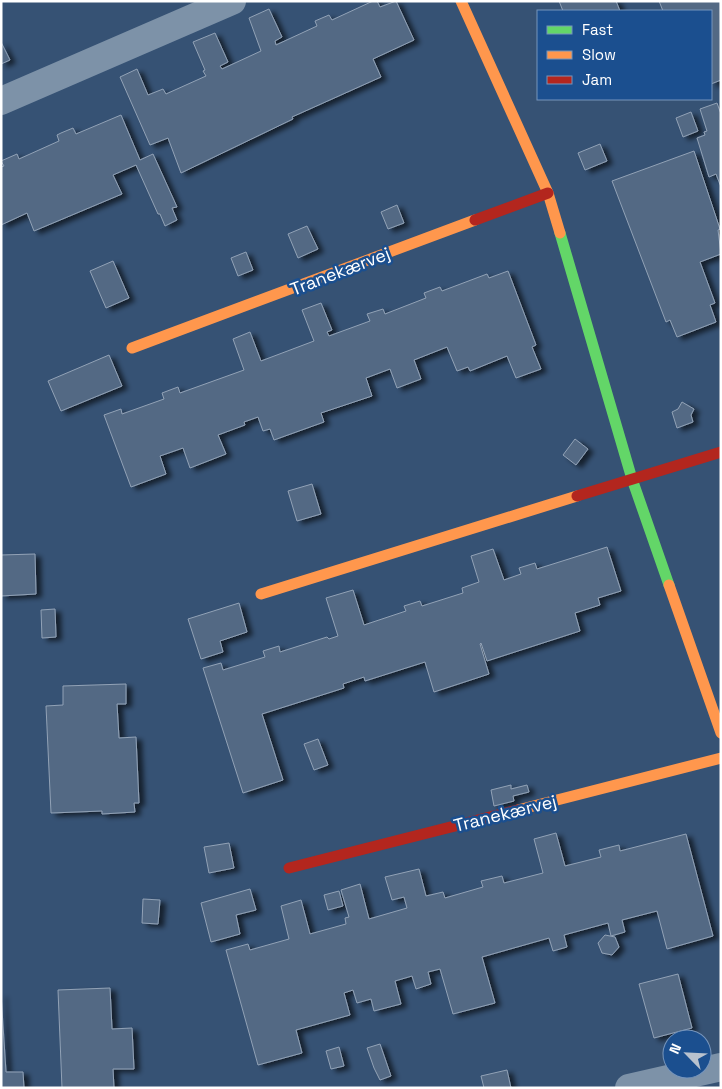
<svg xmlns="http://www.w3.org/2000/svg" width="722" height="1089" viewBox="0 0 722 1089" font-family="'Space Grotesk',sans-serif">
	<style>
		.building { fill: #526984; stroke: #92a2b6; filter: url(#shadow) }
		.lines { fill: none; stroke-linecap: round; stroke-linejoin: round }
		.street { stroke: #7d92a8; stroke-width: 28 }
		.fast { stroke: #63d668; stroke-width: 11 }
		.slow { stroke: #ff974d; stroke-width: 11 }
		.jam { stroke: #b3261e; stroke-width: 11 }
		.labels { text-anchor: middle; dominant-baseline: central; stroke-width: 5; stroke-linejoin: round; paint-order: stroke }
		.street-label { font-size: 18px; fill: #fff; stroke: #1b4f8f }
	</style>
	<defs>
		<filter id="shadow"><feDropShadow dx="5.5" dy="3" stdDeviation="2.5" flood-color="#0009"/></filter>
	</defs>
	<rect width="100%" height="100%" fill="#365274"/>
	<g class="building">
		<path d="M373 1H377L380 7 396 1 414 40 373 59 381 77 292 117 293 119 181 173 168 138 150 145 120 77 137 69 148 95 163 89 166 94 206 76 203 71 205 70 193 42 215 33 228 62 220 66 222 69 261 51 249 18 269 9 282 37 275 41 276 45 317 26 315 21 329 15 332 20Z"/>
		<path d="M559 1H616L620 11H563Z"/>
		<path d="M659 1H720L721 80 711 84V11H663Z"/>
		<path d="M1 42 10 60 1 64Z"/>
		<path d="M717 103 721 114V187L716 174 709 177 697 138 705 135 704 132 707 131 700 109Z"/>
		<path d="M691 112 698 131 683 137 676 118Z"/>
		<path d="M121 115 140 160 153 154 177 207 172 208 177 220 165 226 160 214H158L136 165 113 175 122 194 34 231 27 213 1 225V167L4 166 1 161 17 154 19 159 59 141 57 135 61 133 73 128 76 134Z"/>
		<path d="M600 144 607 161 585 170 578 153Z"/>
		<path d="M694 151 720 229 718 230 721 254 700 262 715 303 710 305 716 322 677 337 670 320 666 322 612 181Z"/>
		<path d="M397 205 404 223 388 229 381 212Z"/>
		<path d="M307 226 318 249 298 258 288 234Z"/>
		<path d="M246 252 253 270 238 276 231 258Z"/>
		<path d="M113 261 129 298 106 308 90 271Z"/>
		<path d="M508 271 536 345 532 347 541 369 516 378 507 356 470 371 468 367 457 371 447 347 414 360 421 379 397 388 390 369 366 378 372 396 321 413 324 422 274 440 270 429 263 431 258 417 244 422 245 425 218 435 226 454 190 468 183 448 160 456 166 474 131 487 104 415 121 409 122 414 164 399 162 393 178 387 180 393 244 370 233 339 250 332 261 361 314 341 302 310 321 303 332 330 327 332 329 336 370 321 367 314 383 309 385 314 426 298 424 293 440 287 442 291 487 274 489 278Z"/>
		<path d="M109 355 122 386 61 411 48 381Z"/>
		<path d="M682 402 694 409 691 415 693 422 677 428 672 412 678 409Z"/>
		<path d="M575 439 588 449 576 465 563 455Z"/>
		<path d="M312 484 321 514 297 521 288 491Z"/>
		<path d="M607 547 621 591 598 598 600 605 575 613 580 631 487 661 481 643 480 644 489 674 434 692 425 662 365 681 364 677 343 684 344 688 262 714 283 780 243 793 203 668 221 663 223 670 265 657 263 651 279 646 280 652 327 637 329 639 338 636 326 598 353 590 364 625 406 611 404 606 420 601 422 606 463 593 462 588 479 582 471 556 493 549 504 580 521 574 519 568 535 563 537 569Z"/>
		<path d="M35 554 36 594 1 596V555Z"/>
		<path d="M239 603 247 632 220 641 223 652 201 659 188 619Z"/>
		<path d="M55 609 56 637 42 638 41 610Z"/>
		<path d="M126 684V704H117L119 738 136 737 139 803H134L135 812 102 814V811L51 813 46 706 63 705V686Z"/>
		<path d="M318 739 328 765 314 770 304 744Z"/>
		<path d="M511 785V789L527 785 529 792 513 796 514 801 494 806 491 790Z"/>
		<path d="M556 833 565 866 601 857 599 850 619 845 620 851 686 834 713 936 667 949 657 911 622 920 625 932 611 936 608 923 564 935 567 947 553 951 549 938 482 957 495 1003 453 1014 440 969 428 972 431 984 416 989 412 976 395 981 401 1004 374 1011 371 999 357 1003 353 990 344 993 350 1015 296 1030 302 1053 258 1065 226 950 248 944 250 950 289 939 281 906 301 900 310 934 346 924 345 918 349 917 341 890 360 884 369 919 407 908 404 897 392 900 385 877 419 869 426 896 443 892 445 898 483 887 481 881 502 876 504 883 543 873 534 839Z"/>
		<path d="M229 843 234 868 209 873 204 847Z"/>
		<path d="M250 889 256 910 236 915 240 934 211 942 201 903Z"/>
		<path d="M339 891 343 906 328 910 324 895Z"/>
		<path d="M143 899 160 900 158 924 142 923Z"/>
		<path d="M605 935 615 937 619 947 612 955 602 953 598 943Z"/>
		<path d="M678 974 692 1028 654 1038 639 984Z"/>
		<path d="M110 988 112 1029 132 1028 134 1069H113L114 1088H62L58 990Z"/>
		<path d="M1 994 6 1072H23L24 1088H1Z"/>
		<path d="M380 1044 391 1076 380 1080 374 1068 367 1048Z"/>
		<path d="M339 1047 344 1066 331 1069 326 1051Z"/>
		<path d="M507 1070 511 1088H484L481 1076Z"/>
	</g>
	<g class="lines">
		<g class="street">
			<path d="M1 101 232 1"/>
			<path d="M629 1088 721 1067"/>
		</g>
		<path class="fast" d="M560 233 632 479 669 585"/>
		<g class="slow">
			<path d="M461 1 548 193 560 233"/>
			<path d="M132 348 475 220"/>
			<path d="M669 585 721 733"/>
			<path d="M261 594 577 496"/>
			<path d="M518 810 721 758"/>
		</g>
		<g class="jam">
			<path d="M475 220 548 193"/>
			<path d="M577 496 721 452"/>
			<path d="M289 868 518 810"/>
		</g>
	</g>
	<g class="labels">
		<g class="street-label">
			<text transform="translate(340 271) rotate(-21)">Tranekærvej</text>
			<text transform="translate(505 813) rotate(-14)">Tranekærvej</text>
		</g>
	</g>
	<rect width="722" height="1089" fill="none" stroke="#ffffff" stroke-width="5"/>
	<rect x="537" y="10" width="175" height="90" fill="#1b4f8f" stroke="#7695bc"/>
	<rect x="547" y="26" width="25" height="8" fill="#63d668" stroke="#7695bc"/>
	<text x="582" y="35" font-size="15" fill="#ffffff">Fast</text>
	<rect x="547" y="51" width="25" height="8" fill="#ff974d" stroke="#7695bc"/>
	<text x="582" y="60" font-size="15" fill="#ffffff">Slow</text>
	<rect x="547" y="76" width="25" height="8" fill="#b3261e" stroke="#7695bc"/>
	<text x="582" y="85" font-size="15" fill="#ffffff">Jam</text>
	<g transform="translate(687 1054) rotate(294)"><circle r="24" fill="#1b4f8f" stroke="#7695bc"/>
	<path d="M0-4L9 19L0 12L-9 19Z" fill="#b9c2ce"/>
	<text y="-8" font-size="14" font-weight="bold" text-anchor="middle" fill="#ffffff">N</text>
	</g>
</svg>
